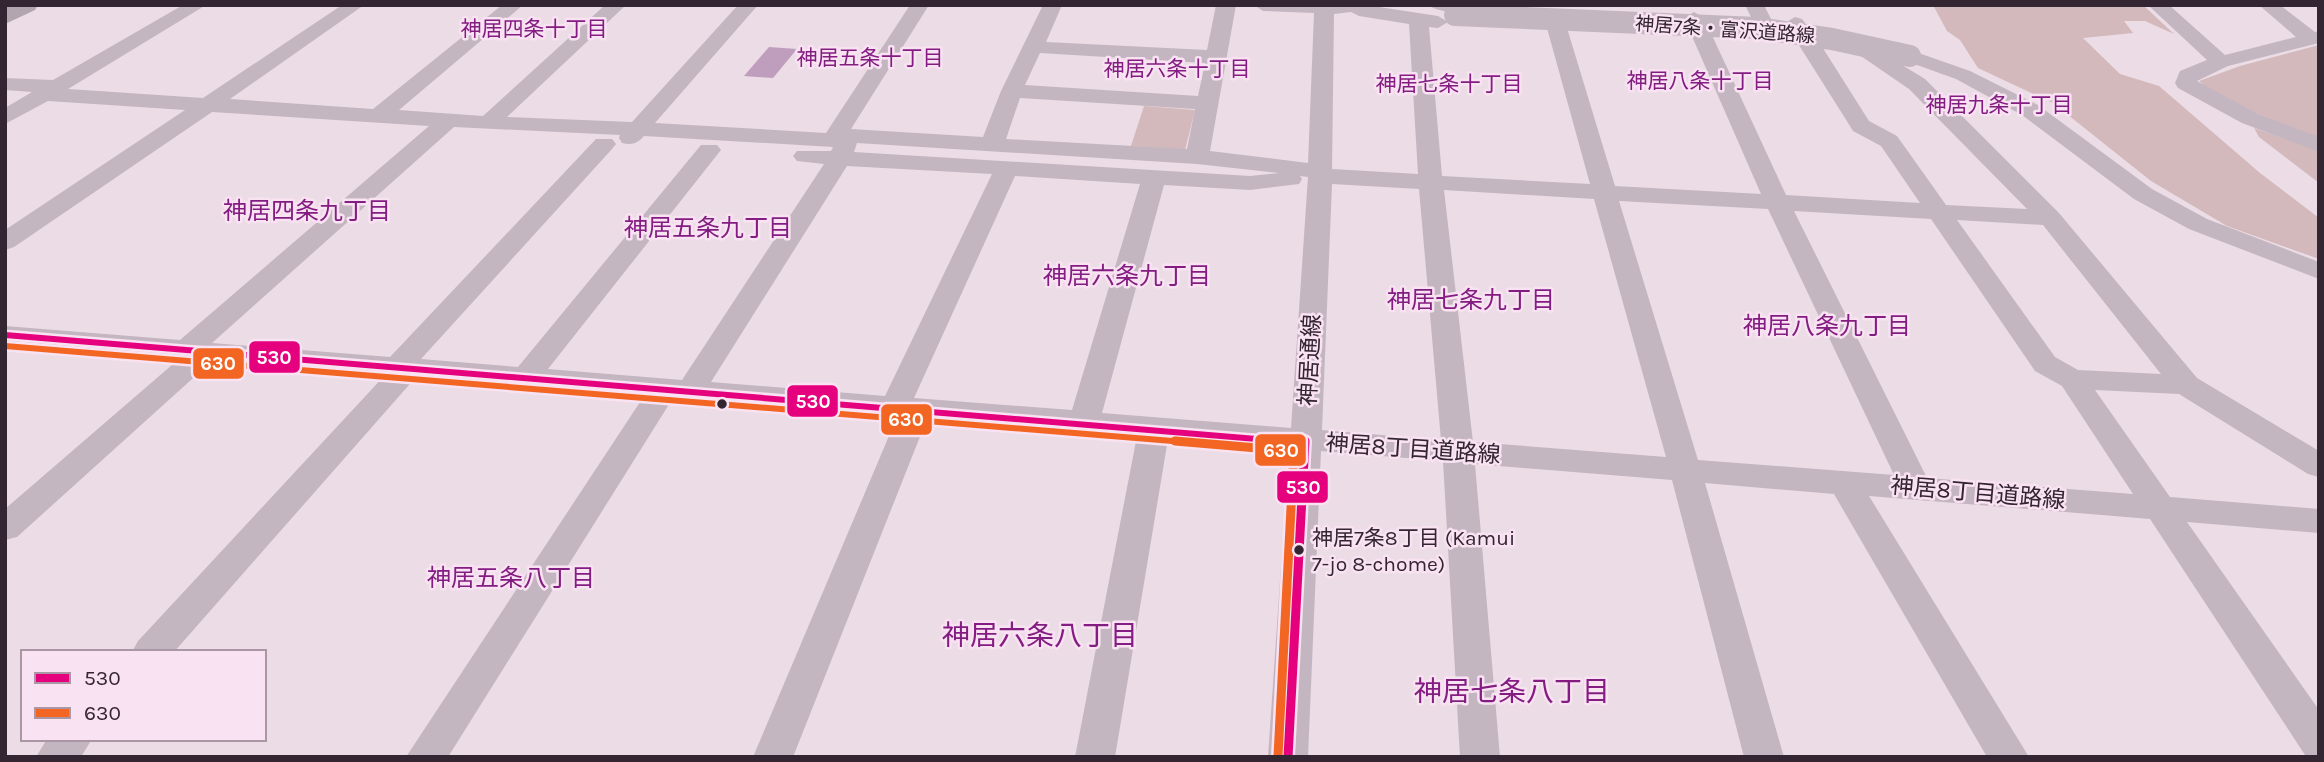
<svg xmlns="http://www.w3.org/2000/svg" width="2324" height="762" viewBox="0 0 2324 762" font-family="Karla,'Noto Sans JP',sans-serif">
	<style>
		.green { fill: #d3b9bb }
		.building { fill: #bf9dbc }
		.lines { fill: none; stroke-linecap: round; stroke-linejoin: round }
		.minor { fill: #c4b6c0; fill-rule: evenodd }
		.major { fill: #b2a5af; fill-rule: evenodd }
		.minor-bridge { stroke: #c4b6c0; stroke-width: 22 }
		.bus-1-far1-casing { stroke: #f9e2f2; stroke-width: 11 }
		.bus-1-casing { stroke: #f9e2f2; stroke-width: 14 }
		.bus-2-far1-casing { stroke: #f9e2f2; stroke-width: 11 }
		.bus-2-casing { stroke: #f9e2f2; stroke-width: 14 }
		.bus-1-far1 { stroke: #e5007d; stroke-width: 6 }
		.bus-1 { stroke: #e5007d; stroke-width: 9 }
		.bus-2-far1 { stroke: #f26522; stroke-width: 6 }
		.bus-2 { stroke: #f26522; stroke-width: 9 }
		.bus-dot { fill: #332532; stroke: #f9e2f2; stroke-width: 2.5 }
		.labels { text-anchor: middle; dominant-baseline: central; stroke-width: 5; stroke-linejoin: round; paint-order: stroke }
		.far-street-label { font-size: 19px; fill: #332532; stroke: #f9e2f2 }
		.far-neighbourhood-label { font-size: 21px; fill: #831d81; stroke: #f9e2f2 }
		.bus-label { font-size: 21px; fill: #332532; stroke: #f9e2f2; text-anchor: start }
		.street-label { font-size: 23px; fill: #332532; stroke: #f9e2f2 }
		.neighbourhood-label { font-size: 24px; fill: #831d81; stroke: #f9e2f2 }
		.near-neighbourhood-label { font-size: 28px; fill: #831d81; stroke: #f9e2f2 }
		.line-badge { stroke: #f9e2f2; stroke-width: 2.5 }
		.badge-label { font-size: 19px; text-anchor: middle; font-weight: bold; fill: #fff }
	</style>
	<rect width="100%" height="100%" fill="#ebdce6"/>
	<g class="green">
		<path d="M1933 5H2143L2174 34 2145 21H2124L2133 33 2083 38 2120 74 2159 86 2260 173 2319 218V259L2227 226 2151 181 2053 103 1978 68 1960 40 1947 31Z"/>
		<path d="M2319 45V139L2221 99 2199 81 2240 66Z"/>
		<path d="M1144 106 1195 110 1185 150 1131 146Z"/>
		<path d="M2254 128 2319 150V183L2259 137Z"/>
	</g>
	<path class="building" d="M769 47 797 49 773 78 744 76Z"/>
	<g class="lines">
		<g class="minor">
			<path d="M183 5H206L68 89 203 98 342 5H364L230 99 373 109 502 5H523L399 110 483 116 605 5H626L507 117 632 122 738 5H758L655 123 826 133 910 5H929L851 129 983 137 1001 91 1043 5H1062L1046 42 1207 50 1216 5H1236L1210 151 1308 163 1314 13 1263 11 1254 5H1366L1438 16 1448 22 1438 28 1429 27 1442 176 1590 184 1547 28 1550 24H1564L1567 28 1615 186 1761 194 1684 18 1694 12 1704 18 1786 195 1920 203 1881 146 1853 131 1850 126 1785 23 1795 17 1802 19 1819 42 1869 121 1897 136 1946 205 2027 209 1909 89 1839 41 1842 37H1856L1925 79 2059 213 2197 378 2319 451V477L2308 474 2179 394 2095 390 2170 497 2319 509V533L2187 522 2319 710V757L2305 755 2150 519 1869 496 2029 757H1987L1834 494 1705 483 1784 757H1744L1672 480 1475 464 1500 757H1460L1443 461 1321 451 1308 757H1268L1289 449 1168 439 1115 757H1075L1137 436 927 419 793 757H753L897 417 673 398 448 757H406L644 396 416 377 174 652H132L138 641 385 375 212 361 17 537 5 540V509L180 358 5 344V326L180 340 429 126 212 112 14 247 5 250V230L185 110 48 101 5 124V108L32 92 5 90V78L53 80ZM1351 12 1359 16 1409 24 1418 174 1332 169 1334 14ZM1040 53 1205 63 1198 96 1025 85ZM1020 98 1195 109 1187 149 1006 139ZM454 127 620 135 619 138 622 143C632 145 637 144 644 136L833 147 831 151H797L793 156 797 161 824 164 682 380 548 369 717 155 721 150 717 145H701L518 367 421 359 612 149 616 144 612 139H596L390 357 212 343ZM857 143 1197 164 1279 173 1250 176 854 152ZM847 166 992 174 885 396 711 382ZM1015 176 1140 184 1072 410 914 398ZM1300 176 1308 177 1291 428 1102 413 1164 185 1250 190 1299 184 1302 179ZM1332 184 1419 189 1441 440 1322 430ZM1444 190 1594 199 1666 457 1473 442ZM1619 201 1768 209 1894 475 1698 460ZM1794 211 1931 219 2035 371 2062 386 2133 494 1927 478ZM1957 220 2043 225 2161 374 2078 370 2055 357Z"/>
			<path d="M1429 5H1496L1498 8C1490 17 1436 14 1429 5Z"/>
			<path d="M1745 5H1764L1772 21 1762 27 1755 25Z"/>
			<path d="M2148 5H2169L2225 55 2296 37 2259 5H2280L2315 32 2319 31V43L2228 66 2197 81 2258 114 2319 137V152L2242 123 2178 88 2175 83 2180 71 2207 60Z"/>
			<path d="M1910 50 1970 71 2038 105 2152 189 2207 219 2319 262V279L2189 229 2134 199 2022 115 1956 79 1903 60 1900 56 1903 52Z"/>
			<path d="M47 739H92L81 757H36Z"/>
		</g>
		<path class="major" d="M38 5 35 10 5 24V6Z"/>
		<path class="minor-bridge" d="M1455 15 1757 28 1832 39 1910 56"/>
		<g class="bus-1-far1-casing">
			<path id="bus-1-far1" d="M5 335 1305 443"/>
		</g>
		<g class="bus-1-casing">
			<path id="bus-1" d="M1288 757 1305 441"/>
		</g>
		<g class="bus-2-far1-casing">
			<path id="bus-2-far1" d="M5 346 1197 443"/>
		</g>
		<g class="bus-2-casing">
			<path id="bus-2" d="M1175 441 1294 451 1278 756"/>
		</g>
		<use href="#bus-1-far1" class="bus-1-far1"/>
		<use href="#bus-1" class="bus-1"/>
		<use href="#bus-2-far1" class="bus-2-far1"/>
		<use href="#bus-2" class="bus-2"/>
	</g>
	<g class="bus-dot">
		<circle cx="722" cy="404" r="6"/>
		<circle cx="1299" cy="550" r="6"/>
	</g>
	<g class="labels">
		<g class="far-street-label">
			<text transform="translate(1725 30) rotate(4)">神居7条・富沢道路線</text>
		</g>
		<g class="far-neighbourhood-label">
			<text x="534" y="29">神居四条十丁目</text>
			<text x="870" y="58">神居五条十丁目</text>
			<text x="1177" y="69">神居六条十丁目</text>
			<text x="1700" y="81">神居八条十丁目</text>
			<text x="1449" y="84">神居七条十丁目</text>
			<text x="1999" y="105">神居九条十丁目</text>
		</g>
		<g class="bus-label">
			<text x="1312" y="538">神居7条8丁目 (Kamui<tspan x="1312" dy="26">7-jo 8-chome)</tspan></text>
		</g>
		<g class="street-label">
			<text transform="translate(1310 360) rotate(-87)">神居通線</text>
			<text transform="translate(1413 449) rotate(4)">神居8丁目道路線</text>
			<text transform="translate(1978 493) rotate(5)">神居8丁目道路線</text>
		</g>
		<g class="neighbourhood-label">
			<text x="307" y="211">神居四条九丁目</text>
			<text x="708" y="228">神居五条九丁目</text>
			<text x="1127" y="276">神居六条九丁目</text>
			<text x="1471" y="300">神居七条九丁目</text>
			<text x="1827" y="326">神居八条九丁目</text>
			<text x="511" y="578">神居五条八丁目</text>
		</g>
		<g class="near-neighbourhood-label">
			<text x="1040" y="635">神居六条八丁目</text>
			<text x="1512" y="691">神居七条八丁目</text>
		</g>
	</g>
	<g class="line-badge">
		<rect x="248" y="340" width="53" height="34" rx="7" fill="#e5007d"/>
		<rect x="192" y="347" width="53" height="33" rx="7" fill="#f26522"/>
		<rect x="786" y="384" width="53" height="34" rx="7" fill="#e5007d"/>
		<rect x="880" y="403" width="53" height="33" rx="7" fill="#f26522"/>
		<rect x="1254" y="433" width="53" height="34" rx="7" fill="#f26522"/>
		<rect x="1276" y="470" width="53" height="34" rx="7" fill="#e5007d"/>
	</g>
	<g class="badge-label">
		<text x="274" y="364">530</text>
		<text x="218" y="370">630</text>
		<text x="813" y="408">530</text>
		<text x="906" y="426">630</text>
		<text x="1281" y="457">630</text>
		<text x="1303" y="494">530</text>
	</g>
	<rect width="2324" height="762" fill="none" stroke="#332532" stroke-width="14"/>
	<rect x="21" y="650" width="245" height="91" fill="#f9e2f2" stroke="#aa96a5" stroke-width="2"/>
	<rect x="35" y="673" width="35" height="10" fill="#e5007d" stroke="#aa96a5" stroke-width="2"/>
	<text x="84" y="685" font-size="21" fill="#332532">530</text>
	<rect x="35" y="708" width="35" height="10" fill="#f26522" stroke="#aa96a5" stroke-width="2"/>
	<text x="84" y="720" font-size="21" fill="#332532">630</text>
</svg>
